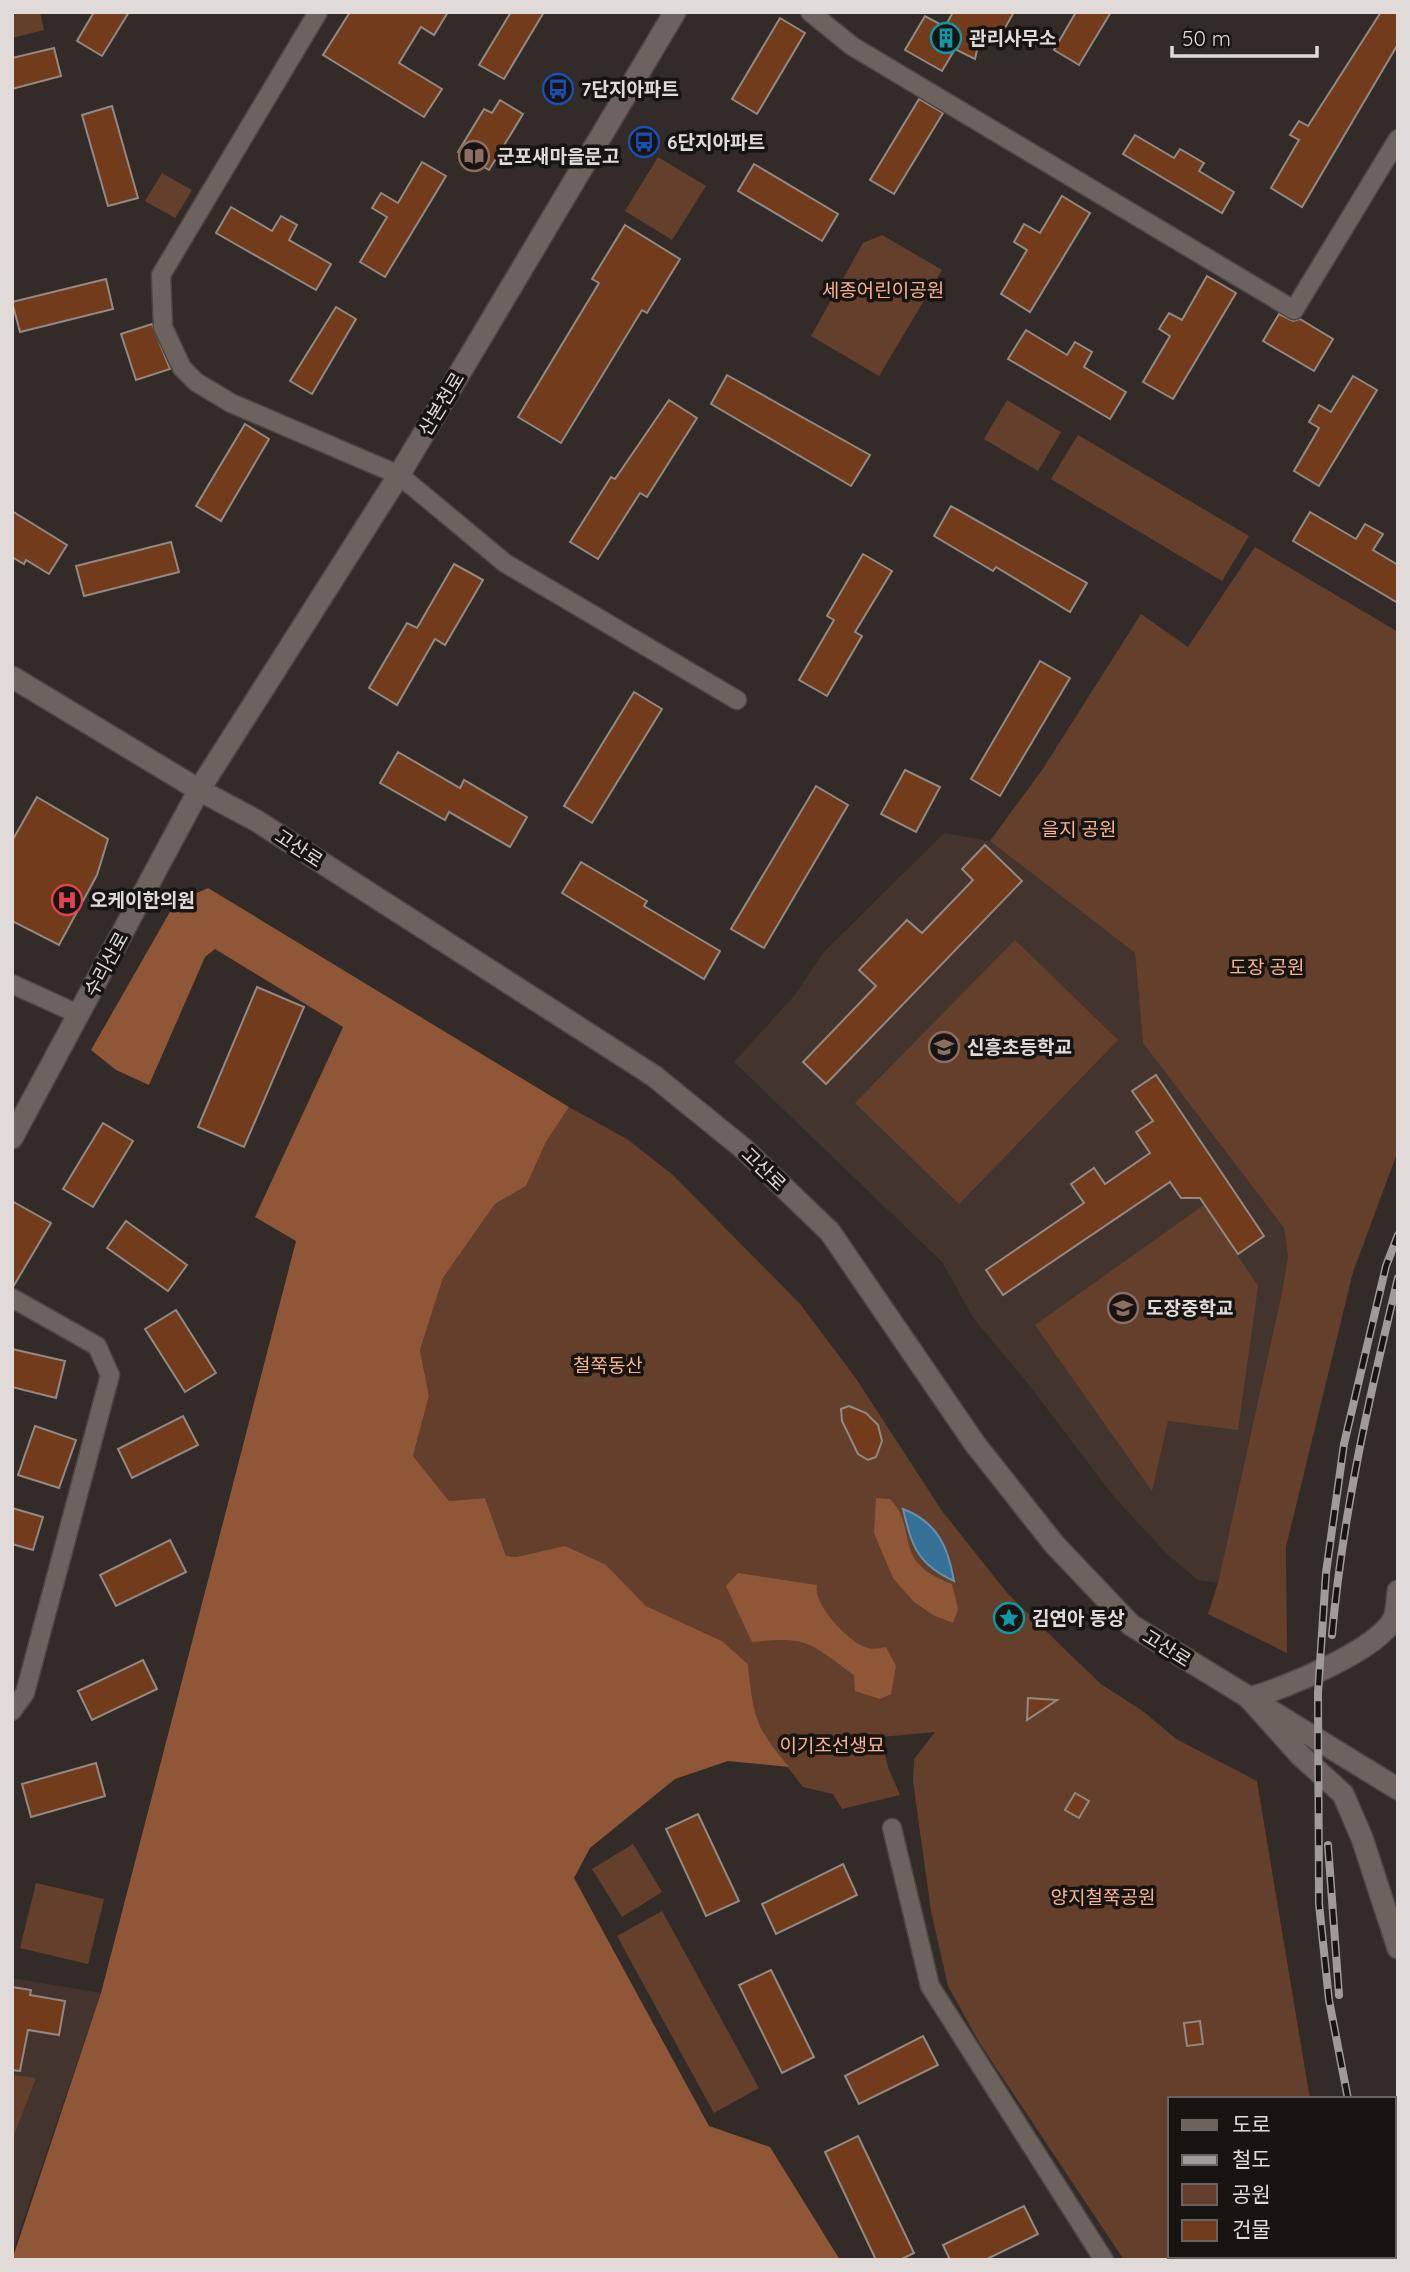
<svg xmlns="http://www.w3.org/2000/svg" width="1410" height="2272" viewBox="0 0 1410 2272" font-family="Quicksand,'Noto Sans KR',sans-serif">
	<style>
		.built { fill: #43352e }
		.green { fill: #64402c }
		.forest { fill: #8f5737 }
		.water { fill: #357097; stroke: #6890aa; stroke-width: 2 }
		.building { fill: #723c1c; stroke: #928984; stroke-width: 2 }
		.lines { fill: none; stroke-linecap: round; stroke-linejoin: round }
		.street-casing { stroke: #4d4744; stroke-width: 21 }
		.secondary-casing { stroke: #4d4744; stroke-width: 24 }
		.street { stroke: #6c635e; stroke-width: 18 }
		.secondary { stroke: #6c635e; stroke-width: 21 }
		.rail-casing { stroke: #a19b98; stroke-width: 8 }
		.rail { stroke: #181412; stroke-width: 5; stroke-dasharray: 16; stroke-linecap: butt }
		.labels { text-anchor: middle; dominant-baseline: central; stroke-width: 7; stroke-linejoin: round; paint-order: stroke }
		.poi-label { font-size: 19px; font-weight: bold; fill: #e0dbd8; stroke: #181412; text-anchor: start }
		.park-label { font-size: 19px; fill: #f8b48f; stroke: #181412 }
		.street-label { font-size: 19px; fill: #e0dbd8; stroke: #181412 }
	</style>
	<rect width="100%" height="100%" fill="#332b27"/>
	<g class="built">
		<path d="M944 833 990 841 1135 953 1143 1043 1284 1228 1288 1256 1281 1297 1218 1583 1198 1580 1167 1554 1115 1498 1025 1380 974 1319 942 1262 734 1062 794 996 824 952Z"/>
		<path d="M12 1978 101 1993 12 2253Z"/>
	</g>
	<g class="green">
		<path d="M12 12H40L44 30 12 38Z"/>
		<path d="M658 157 706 186 672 240 625 211Z"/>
		<path d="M162 173 192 190 175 218 145 201Z"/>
		<path d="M882 235 942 270 879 376 811 336 863 243Z"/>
		<path d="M1007 400 1061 432 1038 471 984 439Z"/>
		<path d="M1078 435 1249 536 1222 581 1051 479Z"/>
		<path d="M1255 547 1398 632V1151L1353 1272 1286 1547 1287 1653 1208 1614 1218 1583 1281 1297 1288 1256 1284 1228 1143 1043 1135 953 990 841 1042 770 1141 614 1188 647Z"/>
		<path d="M1015 940 1118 1040 959 1204 855 1103Z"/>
		<path d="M569 1107 627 1139 672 1174 800 1304 855 1377 942 1511 1008 1594 1057 1642 1101 1684 1144 1712 1176 1739 1257 1781 1310 2099H1170V2256H1338L1339 2260H1124L979 2042 948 1986 931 1911 913 1781 914 1759 935 1732 881 1737 888 1767 900 1795 842 1809 833 1794 803 1787 769 1743 752 1711 748 1664 722 1641 646 1606 606 1565 506 1556 485 1498 449 1501 413 1456 429 1396 420 1350 443 1278 495 1204 526 1186 546 1142Z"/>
		<path d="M1204 1205 1258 1286 1238 1430 1168 1421 1152 1491 1035 1325Z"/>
		<path d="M633 1844 662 1892 622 1917 592 1869Z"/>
		<path d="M36 1883 104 1899 88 1964 20 1948Z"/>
		<path d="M662 1911 759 2088 714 2113 617 1936Z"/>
		<path d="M12 2075 36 2078 12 2140Z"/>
	</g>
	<g class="forest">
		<path d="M208 888 569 1107 546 1142 526 1186 495 1204 443 1278 420 1350 429 1396 413 1456 449 1501 485 1498 506 1556 517 1557 565 1546 606 1565 646 1606 722 1641 748 1664C753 1716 755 1727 789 1767L728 1761 675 1779 590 1848 574 1878 709 2126 770 2147 840 2260H12L101 1993 296 1241 255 1217 343 1027 215 949 205 957 149 1085 116 1070 91 1050 175 903Z"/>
		<path d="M876 1498 890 1499C920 1530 889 1561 952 1584L958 1609 953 1623 933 1615 914 1602 893 1578 874 1533Z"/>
		<path d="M738 1573 817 1585C812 1604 850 1644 868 1648 873 1650 881 1648 886 1647L896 1666 891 1694 880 1699 855 1691 854 1675C809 1643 810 1636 752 1642L726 1586Z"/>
	</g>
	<path class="water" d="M903 1509C937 1522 948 1546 954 1581 917 1564 912 1546 903 1509Z"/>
	<g class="building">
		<path d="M94 12H129L102 56 77 41Z"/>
		<path d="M350 12H448L434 35 421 27 399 63 442 89 424 117 323 55Z"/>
		<path d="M511 12H544L504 79 479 65Z"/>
		<path d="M953 12H1014L997 42 981 33 975 59 955 49 942 71 905 50 925 16 945 27Z"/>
		<path d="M1076 12H1111L1079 65 1054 50Z"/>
		<path d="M1381 12H1398V44L1302 207 1271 188 1299 140 1290 135 1299 121 1308 126Z"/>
		<path d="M780 18 805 33 757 114 732 99Z"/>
		<path d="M54 48 61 76 12 89V58Z"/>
		<path d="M919 99 943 113 894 194 870 180Z"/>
		<path d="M500 100 523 114 489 170 458 152 484 109 492 113Z"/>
		<path d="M112 106 138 198 108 206 82 115Z"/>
		<path d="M1135 135 1174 158 1180 149 1204 163 1199 171 1234 192 1222 213 1123 154Z"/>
		<path d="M422 162 446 176 385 277 360 262 387 217 372 208 381 193 398 203Z"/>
		<path d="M754 164 838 214 822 241 738 191Z"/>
		<path d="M1062 196 1090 213 1030 312 1001 294 1027 250 1014 242 1024 224 1040 233Z"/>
		<path d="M231 207 272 231 281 216 297 225 289 240 331 264 316 290 216 233Z"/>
		<path d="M625 225 680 259 647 313 642 310 561 443 518 417 599 283 592 279Z"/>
		<path d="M1207 276 1236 293 1173 399 1143 382 1170 336 1159 329 1169 313 1182 320Z"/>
		<path d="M106 279 113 309 20 332 12 302Z"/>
		<path d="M336 307 356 319 312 394 290 381Z"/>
		<path d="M1279 314 1293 321 1300 319 1333 339 1314 371 1263 341Z"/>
		<path d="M152 324 170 369 136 380 121 334Z"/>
		<path d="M1026 330 1067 355 1075 342 1092 352 1084 367 1126 392 1110 419 1008 359Z"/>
		<path d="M727 375 870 455 851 486 711 404Z"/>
		<path d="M1353 376 1377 390 1319 486 1294 471 1319 428 1309 422 1319 405 1331 412Z"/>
		<path d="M669 400 697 418 647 497 640 493 598 559 570 542 611 477 615 479Z"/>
		<path d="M245 424 269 439 221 521 196 506Z"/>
		<path d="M951 506 1087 583 1070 612 996 567 993 571 934 536Z"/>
		<path d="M12 511 67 545 49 574 26 560 24 564 12 557Z"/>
		<path d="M1310 512 1356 539 1365 524 1383 534 1373 550 1398 565V603L1293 541Z"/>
		<path d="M171 542 179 572 84 596 76 566Z"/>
		<path d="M863 554 892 571 855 632 862 636 827 696 799 680 834 620 827 616Z"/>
		<path d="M454 564 483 580 445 645 435 639 397 705 369 688 407 623 417 628Z"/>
		<path d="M1040 661 1070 678 1000 796 971 779Z"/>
		<path d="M634 692 662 709 592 823 564 806Z"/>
		<path d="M398 752 460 788 464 780 527 817 510 847 449 812 445 820 380 783Z"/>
		<path d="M905 770 940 787 916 832 881 814Z"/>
		<path d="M816 786 848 805 764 948 731 929Z"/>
		<path d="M37 797 108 839 97 875 59 945 12 921V841Z"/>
		<path d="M985 845 1022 881 826 1084 803 1062 876 986 859 970 907 920 922 933 973 880 962 869Z"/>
		<path d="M581 862 647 901 644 906 720 951 704 979 562 893Z"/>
		<path d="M257 987 304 1007 244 1147 198 1127Z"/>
		<path d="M1156 1075 1264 1236 1238 1254 1200 1198H1181L1170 1182 1003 1295 986 1270 1084 1203 1071 1184 1094 1168 1105 1184 1150 1153 1136 1132 1153 1121 1132 1091Z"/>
		<path d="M103 1123 133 1141 93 1207 63 1189Z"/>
		<path d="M12 1201 51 1223 13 1287H12Z"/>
		<path d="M126 1221 187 1265 168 1291 107 1248Z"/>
		<path d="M176 1310 216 1373 185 1392 145 1329Z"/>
		<path d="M12 1349 65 1361 56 1398 12 1387Z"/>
		<path d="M849 1406 866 1413 878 1425 882 1441 876 1457 868 1460 858 1454 842 1421 841 1409Z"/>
		<path d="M183 1416 198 1445 132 1478 118 1449Z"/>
		<path d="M35 1426 76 1440 59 1488 18 1475Z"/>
		<path d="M12 1508 43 1517 33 1550 12 1544Z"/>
		<path d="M170 1540 186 1572 116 1606 100 1575Z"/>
		<path d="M143 1660 157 1689 92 1720 78 1691Z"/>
		<path d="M1028 1698 1057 1700 1027 1720Z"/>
		<path d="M96 1763 105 1796 31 1817 22 1784Z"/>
		<path d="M1075 1793 1089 1801 1079 1818 1065 1810Z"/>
		<path d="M698 1814 739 1901 706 1916 666 1829Z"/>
		<path d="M843 1864 857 1895 776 1934 762 1904Z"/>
		<path d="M771 1970 814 2057 782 2073 739 1985Z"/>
		<path d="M12 1987 31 1990 30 1995 65 2001 59 2035 28 2030 20 2071 12 2070Z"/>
		<path d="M1200 2021 1203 2044 1187 2046 1184 2023Z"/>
		<path d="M923 2036 938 2065 859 2104 845 2076Z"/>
		<path d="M858 2136 914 2253 900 2260H876L825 2152Z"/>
		<path d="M1024 2206 1038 2234 985 2260H950L943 2245Z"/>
	</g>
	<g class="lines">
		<g class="street-casing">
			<g id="street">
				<path d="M318 12 161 275 163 327 182 368 196 382 231 403 399 475 505 563 737 700"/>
				<path d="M810 12 852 46 1294 310 1398 139"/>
				<path d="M12 984 78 1014"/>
				<path d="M12 1298 97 1346 110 1375 25 1693 12 1711"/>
				<path d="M892 1828 930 1986 1104 2260"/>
			</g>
		</g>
		<g class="secondary-casing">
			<g id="secondary">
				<path d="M12 677 199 790 257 821 654 1076 744 1149 830 1232 975 1444 1054 1544 1131 1625 1398 1789"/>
				<path d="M12 1138 199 790 399 475 675 12"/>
				<path d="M1398 1591C1397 1599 1397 1611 1394 1618 1379 1650 1283 1689 1249 1698L1300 1755 1343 1794 1362 1838 1398 1948"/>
			</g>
		</g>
		<use href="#street" class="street"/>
		<use href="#secondary" class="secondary"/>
		<g class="rail-casing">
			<g id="rail">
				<path d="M1332 1635C1343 1512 1369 1398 1398 1278"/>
				<path d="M1328 1845 1339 1995"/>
				<path d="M1348 2099 1329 2000 1319 1904 1318 1693 1326 1573 1344 1444 1386 1266 1398 1235"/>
				<path d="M1389 2256 1390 2260"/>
			</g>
		</g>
		<use href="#rail" class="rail"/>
	</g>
	<defs>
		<g id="building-ring" transform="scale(1.575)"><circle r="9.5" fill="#181412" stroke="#0f9aa8" stroke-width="1.5"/><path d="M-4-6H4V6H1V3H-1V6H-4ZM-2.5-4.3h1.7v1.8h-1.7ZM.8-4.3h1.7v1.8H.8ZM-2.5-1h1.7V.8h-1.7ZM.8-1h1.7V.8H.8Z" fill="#0f9aa8"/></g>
		<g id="bus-ring" transform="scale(1.575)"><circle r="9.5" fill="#181412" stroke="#1a4fb4" stroke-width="1.5"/><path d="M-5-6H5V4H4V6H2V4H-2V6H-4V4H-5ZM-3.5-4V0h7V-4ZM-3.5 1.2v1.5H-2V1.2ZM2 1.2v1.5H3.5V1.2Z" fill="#1a4fb4"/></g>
		<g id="library-ring" transform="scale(1.575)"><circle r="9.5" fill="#181412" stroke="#8d6e63" stroke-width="1.5"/><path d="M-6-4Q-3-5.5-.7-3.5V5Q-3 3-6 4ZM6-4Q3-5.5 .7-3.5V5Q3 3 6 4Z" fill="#8d6e63"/></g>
		<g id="hospital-ring" transform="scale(1.575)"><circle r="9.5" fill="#181412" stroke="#e0444e" stroke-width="1.5"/><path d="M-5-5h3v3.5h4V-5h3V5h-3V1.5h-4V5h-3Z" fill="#e0444e"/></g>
		<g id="school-ring" transform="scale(1.575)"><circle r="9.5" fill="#181412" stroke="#8d6e63" stroke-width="1.5"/><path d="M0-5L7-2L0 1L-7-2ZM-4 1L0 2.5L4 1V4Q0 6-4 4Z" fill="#8d6e63"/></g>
		<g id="sight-ring" transform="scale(1.575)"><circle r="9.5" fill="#181412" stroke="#0f9aa8" stroke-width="1.5"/><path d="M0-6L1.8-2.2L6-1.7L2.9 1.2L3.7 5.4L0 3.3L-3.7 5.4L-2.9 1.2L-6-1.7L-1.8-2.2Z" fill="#0f9aa8"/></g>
	</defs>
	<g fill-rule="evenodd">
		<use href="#building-ring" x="946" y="38"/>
		<use href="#bus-ring" x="558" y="89"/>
		<use href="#bus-ring" x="644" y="142"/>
		<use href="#library-ring" x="474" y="156"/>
		<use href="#hospital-ring" x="67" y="900"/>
		<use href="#school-ring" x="944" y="1047"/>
		<use href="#school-ring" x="1123" y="1308"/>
		<use href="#sight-ring" x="1009" y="1618"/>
	</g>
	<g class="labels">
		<g class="poi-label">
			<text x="969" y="38">관리사무소</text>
			<text x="581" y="89">7단지아파트</text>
			<text x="667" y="142">6단지아파트</text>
			<text x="497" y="156">군포새마을문고</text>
			<text x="90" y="900">오케이한의원</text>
			<text x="967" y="1047">신흥초등학교</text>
			<text x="1146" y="1308">도장중학교</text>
			<text x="1032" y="1618">김연아 동상</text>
		</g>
		<g class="park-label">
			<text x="883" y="290">세종어린이공원</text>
			<text x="1079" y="829">을지 공원</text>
			<text x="1267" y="967">도장 공원</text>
			<text x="608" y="1365">철쭉동산</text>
			<text x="832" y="1745">이기조선생묘</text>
			<text x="1103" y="1897">양지철쭉공원</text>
		</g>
		<g class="street-label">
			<text transform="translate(441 404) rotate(-59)">산본천로</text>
			<text transform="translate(299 848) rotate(33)">고산로</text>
			<text transform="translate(106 964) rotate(-61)">수리산로</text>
			<text transform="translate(764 1169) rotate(44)">고산로</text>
			<text transform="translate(1167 1648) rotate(32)">고산로</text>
		</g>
	</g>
	<rect width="1410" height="2272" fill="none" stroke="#e0dbd8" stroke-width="28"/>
	<rect x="1168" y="2097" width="228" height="161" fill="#181412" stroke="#686461" stroke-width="2"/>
	<rect x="1182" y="2120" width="35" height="10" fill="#6c635e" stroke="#686461" stroke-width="2"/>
	<text x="1232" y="2132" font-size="21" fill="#e0dbd8">도로</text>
	<rect x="1182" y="2155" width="35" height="10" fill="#a19b98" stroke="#686461" stroke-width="2"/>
	<text x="1232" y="2167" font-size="21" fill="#e0dbd8">철도</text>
	<rect x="1182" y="2184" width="35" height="21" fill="#64402c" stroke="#686461" stroke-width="2"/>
	<text x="1232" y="2202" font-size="21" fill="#e0dbd8">공원</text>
	<rect x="1182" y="2220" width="35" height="21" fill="#723c1c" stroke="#686461" stroke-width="2"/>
	<text x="1232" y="2237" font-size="21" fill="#e0dbd8">건물</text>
	<path d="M1172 46v10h145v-10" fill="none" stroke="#e0dbd8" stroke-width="3.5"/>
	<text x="1182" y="46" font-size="21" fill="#e0dbd8" stroke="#181412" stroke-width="5" paint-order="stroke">50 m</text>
</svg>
